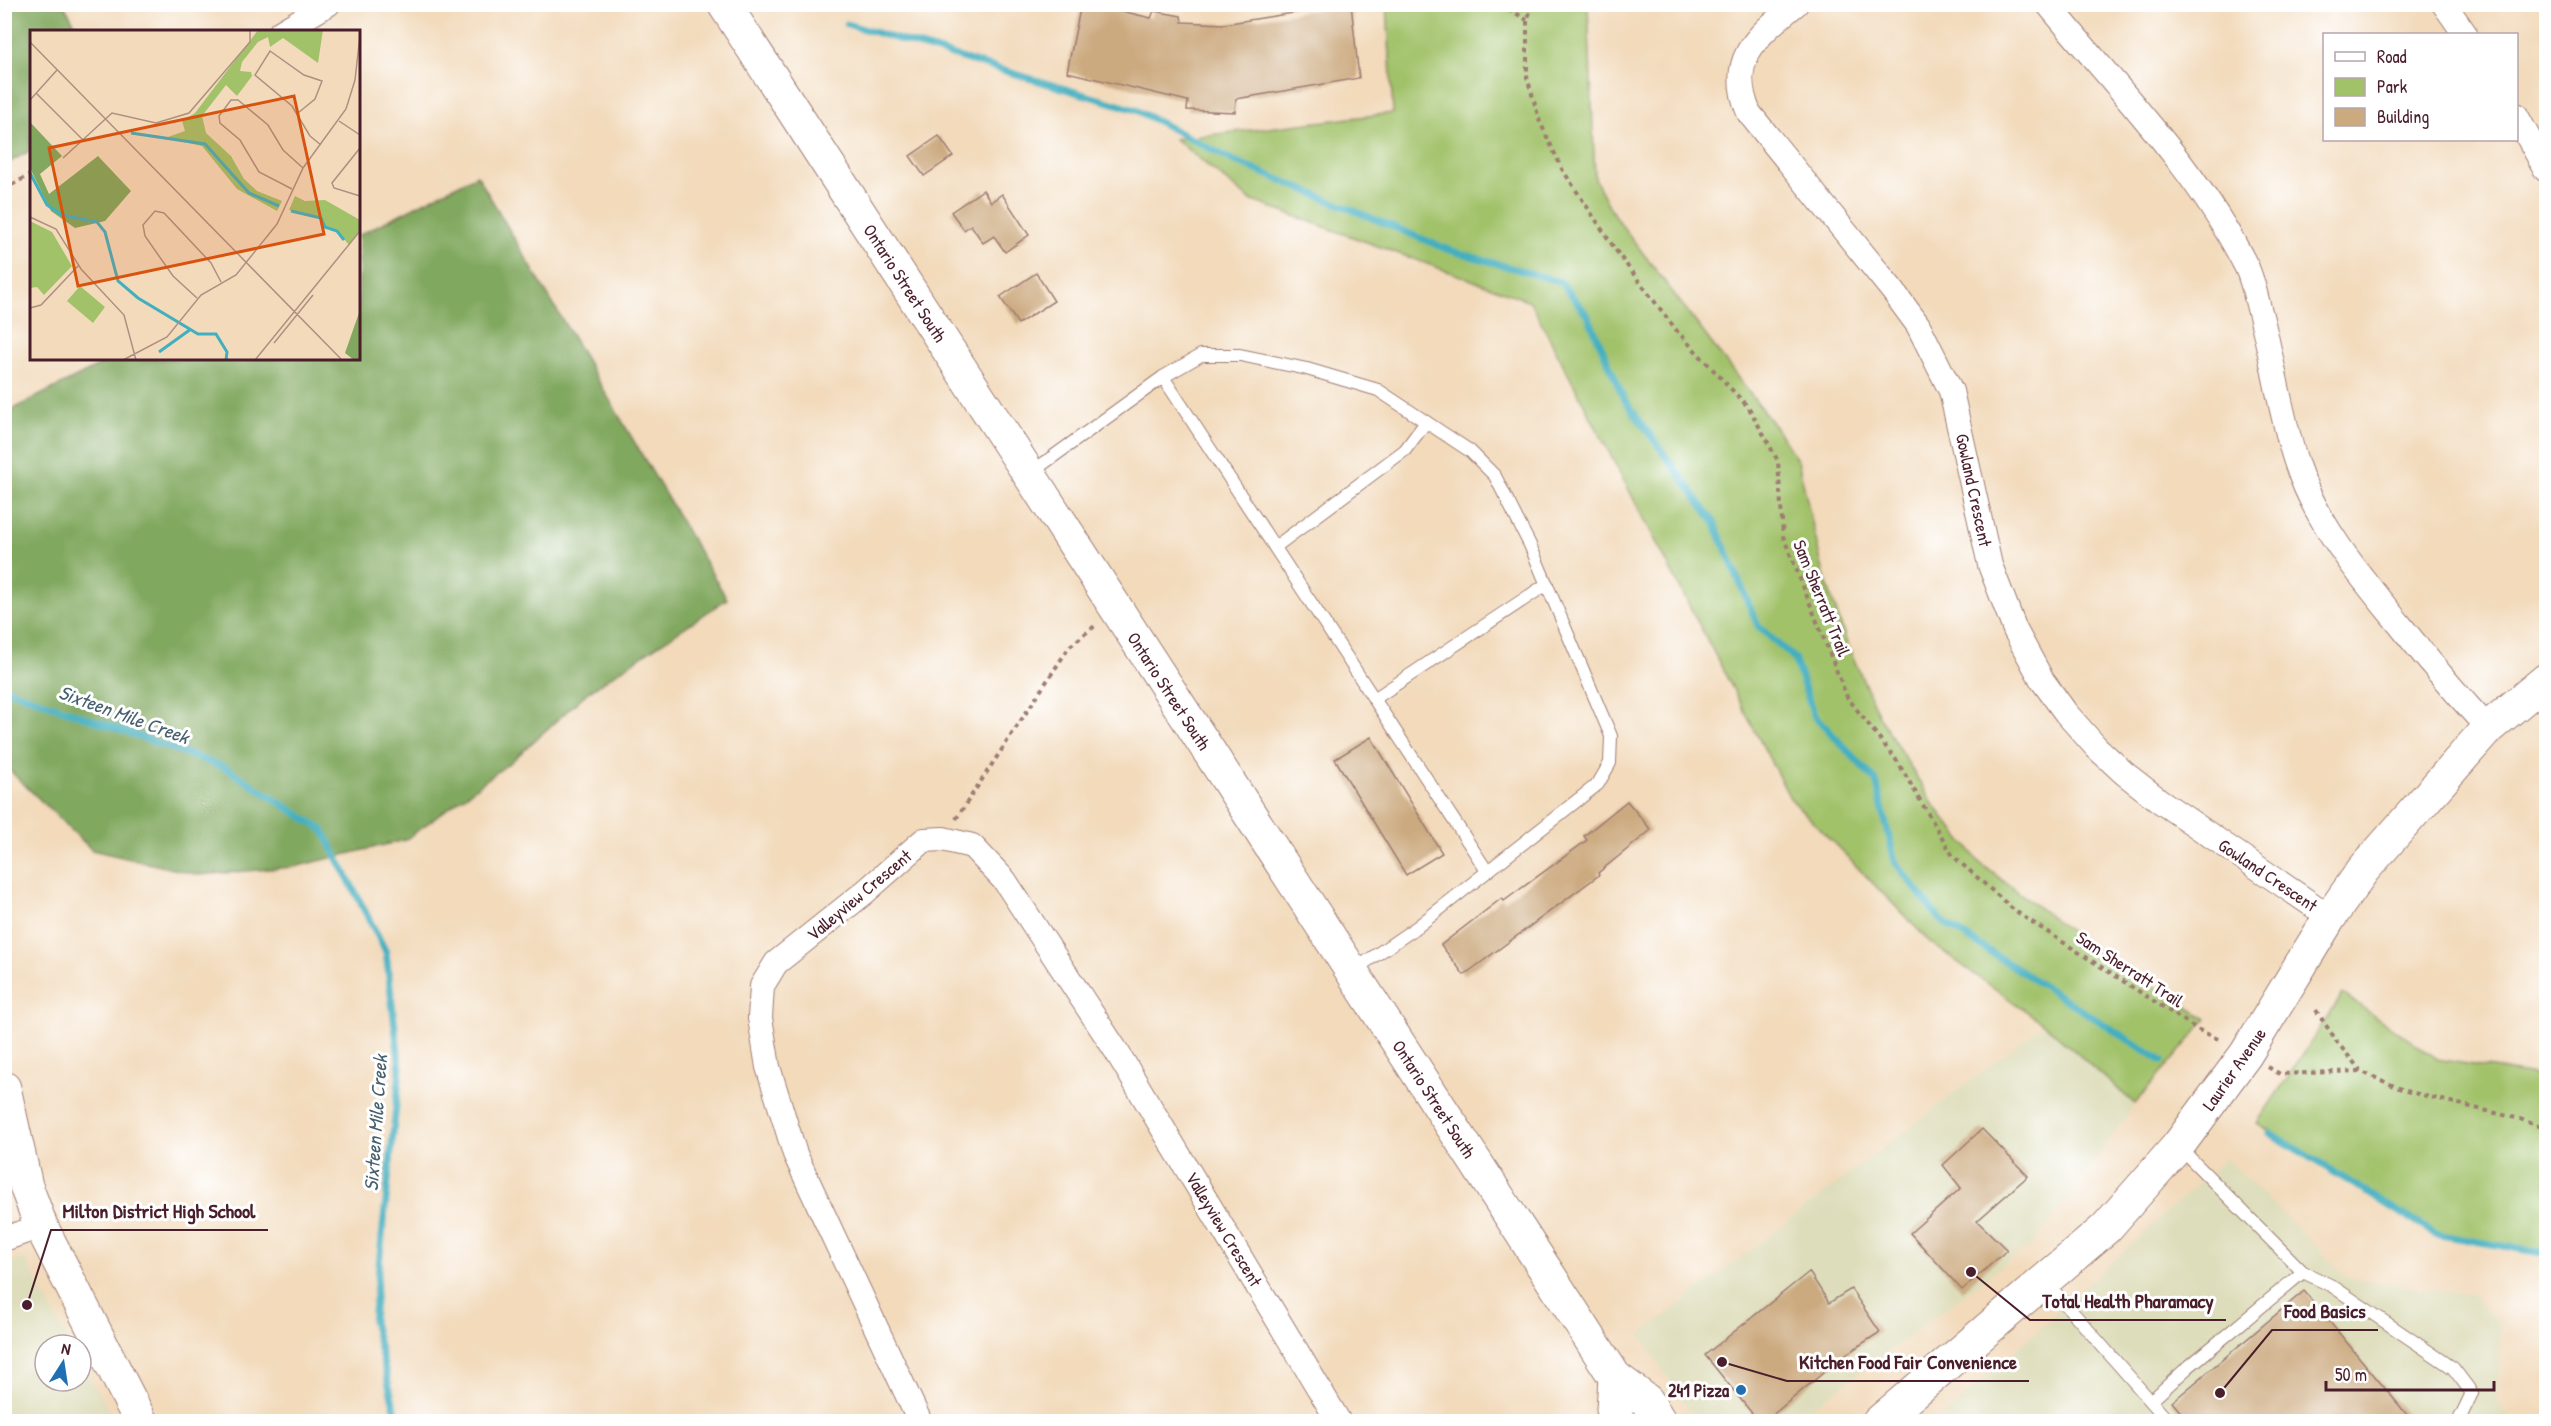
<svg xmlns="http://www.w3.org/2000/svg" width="2551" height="1426" viewBox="0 0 2551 1426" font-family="'Patrick Hand',sans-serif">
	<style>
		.built { fill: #deddbb }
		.green { fill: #a2c26a; stroke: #76704a; stroke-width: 1.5 }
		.forest { fill: #81a85e; stroke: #666444; stroke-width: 1.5 }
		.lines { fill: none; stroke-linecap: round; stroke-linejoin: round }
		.stream { stroke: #42afbf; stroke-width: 7 }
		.building { fill: #ccaa80 }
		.lane-casing { stroke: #9e7c73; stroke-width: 14 }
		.street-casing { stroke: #9e7c73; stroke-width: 26 }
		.secondary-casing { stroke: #9e7c73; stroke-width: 35 }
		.primary-casing { stroke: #9e7c73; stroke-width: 35 }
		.path { stroke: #9e7c73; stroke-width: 4; stroke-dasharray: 4.5 4.5; stroke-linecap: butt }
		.lane { stroke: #fff; stroke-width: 12 }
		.street { stroke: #fff; stroke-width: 24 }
		.secondary { stroke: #fff; stroke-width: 33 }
		.primary { stroke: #fff; stroke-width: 33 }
		.poi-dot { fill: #1f6fb2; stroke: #fff; stroke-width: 2 }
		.labels { text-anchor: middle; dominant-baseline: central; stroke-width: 6; stroke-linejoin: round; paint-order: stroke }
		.street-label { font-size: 18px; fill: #4a1f2b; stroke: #fff }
		.poi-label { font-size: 18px; font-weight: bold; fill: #4a1f2b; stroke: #fff; text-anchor: end }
		.water-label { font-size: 20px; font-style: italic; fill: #46606e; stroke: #fff }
		.inset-river { fill: none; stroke: #42afbf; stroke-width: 3 }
		.inset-road { fill: none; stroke: #af8f81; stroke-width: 1.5 }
		.view { fill: #d8530f; fill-opacity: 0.15; stroke: #d8530f; stroke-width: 3 }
		.inset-edge { fill: none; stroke: #4a1f2b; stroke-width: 3 }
		.leader { fill: none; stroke: #4a1f2b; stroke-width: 2 }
		.callout-dot { fill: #4a1f2b; stroke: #fff; stroke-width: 2 }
		.callout-label { font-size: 20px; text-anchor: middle; font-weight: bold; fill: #4a1f2b; stroke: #fff; stroke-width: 6; stroke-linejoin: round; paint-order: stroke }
	</style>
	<rect width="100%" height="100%" fill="#fff"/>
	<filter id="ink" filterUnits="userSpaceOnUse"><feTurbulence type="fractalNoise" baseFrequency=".0167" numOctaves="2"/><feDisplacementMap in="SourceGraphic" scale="12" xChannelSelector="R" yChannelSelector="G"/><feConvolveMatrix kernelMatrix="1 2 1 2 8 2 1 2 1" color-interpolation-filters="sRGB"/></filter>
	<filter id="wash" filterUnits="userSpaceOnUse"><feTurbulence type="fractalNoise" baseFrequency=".008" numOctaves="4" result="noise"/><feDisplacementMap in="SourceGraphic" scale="24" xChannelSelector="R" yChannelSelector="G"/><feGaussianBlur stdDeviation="1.35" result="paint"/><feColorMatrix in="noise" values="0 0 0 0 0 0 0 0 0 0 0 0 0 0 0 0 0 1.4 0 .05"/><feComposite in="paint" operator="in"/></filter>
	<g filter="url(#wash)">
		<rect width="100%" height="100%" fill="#f2dabb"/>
		<g class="built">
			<path d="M2044 1024 2135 1104 2038 1239 1795 1421H1696L1640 1335Z"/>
			<path d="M2226 1158 2348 1278 2474 1296 2501 1326 2498 1403 2510 1421 1937 1422Z"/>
			<path d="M24 1257 71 1345H45V1381H81V1364L115 1421H5V1265Z"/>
		</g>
		<g class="green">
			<path d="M1387 5H1588L1595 179 1614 215 1776 428 1798 461 1824 575 1848 646 1879 716 1933 804 1980 863 2089 946 2207 1019 2135 1104 2044 1024 1931 943 1790 798 1530 301 1250 200 1175 139 1393 113Z"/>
			<path d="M2343 994 2437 1059 2546 1077V1256L2542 1253 2435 1234 2257 1123Z"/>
		</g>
		<g class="forest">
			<path d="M5 4 64 5 79 31 32 32 31 150 5 165Z"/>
			<path d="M477 175 727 599 588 692 512 761 405 840 294 867 199 875 92 850 5 766V413L112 359 358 358 359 235Z"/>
		</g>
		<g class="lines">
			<g class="stream">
				<path d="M847 24 1136 110 1232 160 1449 250 1561 282 1588 316 1624 399 1714 522 1758 626 1794 658 1814 715 1876 781 1895 862 1940 920 2162 1061"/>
				<path d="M4 688 226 768 323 830 386 952 400 1069 373 1321 398 1422"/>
				<path d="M2270 1133 2435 1234 2542 1253 2546 1256"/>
			</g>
		</g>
		<g id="blocks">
			<g class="building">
				<path d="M1081 4H1092L1151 18 1154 11 1181 16 1182 22 1224 24 1351 4 1359 78 1236 99 1235 112 1187 110 1188 101 1067 72Z"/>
				<path d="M939 136 953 156 924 176 910 156Z"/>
				<path d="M983 190 991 202 1002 194 1029 235 1005 252 994 236 983 243 971 225 964 230 951 212Z"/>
				<path d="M1036 273 1054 301 1018 324 1000 297Z"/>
				<path d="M1371 737 1442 853 1406 875 1335 759Z"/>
				<path d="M1627 801 1651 830 1598 873 1599 875 1464 975 1441 945 1502 898 1504 901 1587 840 1584 836Z"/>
				<path d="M1982 1129 2028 1176 1977 1221 2007 1250 1962 1290 1910 1233 1961 1188 1943 1165Z"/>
				<path d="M1809 1272 1829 1303 1851 1289 1880 1332 1828 1366 1829 1368 1764 1422H1759L1705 1355Z"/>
				<path d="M2304 1291 2413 1422H2189L2172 1402Z"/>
			</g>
		</g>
	</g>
	<g filter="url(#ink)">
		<use href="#blocks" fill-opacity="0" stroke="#9e7c73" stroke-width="1.5"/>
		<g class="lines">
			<g class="lane-casing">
				<g id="lane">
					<path d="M1163 377 1487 871"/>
					<path d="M1029 474 1163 377 1201 355H1240L1307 369 1378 390 1470 451 1495 476 1530 545 1611 736 1610 763 1598 784 1417 927 1354 970"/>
					<path d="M1275 547 1405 450 1426 422"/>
					<path d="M1374 699 1547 584"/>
					<path d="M2303 1272 2332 1286 2453 1368 2472 1393 2458 1422"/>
					<path d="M2046 1282 2169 1422"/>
					<path d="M2151 1401 2187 1368 2303 1272 2178 1146"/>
				</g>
			</g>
			<g class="street-casing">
				<g id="street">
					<path d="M1796 4C1757 36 1726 59 1749 113L1893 291 1918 325 1951 391 1990 565 2015 630 2042 680 2066 713 2096 747 2124 773 2160 801 2330 917"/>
					<path d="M2048 4C2117 89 2198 169 2247 268 2253 281 2256 298 2260 312 2274 363 2280 415 2297 465 2317 525 2361 577 2400 625 2428 660 2457 695 2488 728"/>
					<path d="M2444 4 2465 34"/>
					<path d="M281 32 328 4"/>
					<path d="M2516 115 2546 170"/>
					<path d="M4 1239 41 1226"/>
					<path d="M920 1422 795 1154 768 1067 760 1018 762 986 776 963 865 892 924 840 943 839 972 846 1005 881 1117 1052 1339 1422"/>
				</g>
			</g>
			<g class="secondary-casing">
				<g id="secondary">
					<path d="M4 1088 26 1186 41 1226 141 1422"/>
					<path d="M1879 1422 2106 1228 2178 1146 2246 1054 2330 917 2363 870 2488 728 2546 680"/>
				</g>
			</g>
			<g class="primary-casing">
				<g id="primary">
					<path d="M724 4 1615 1377 1647 1401 1660 1422"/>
					<path d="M1615 1377 1613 1410 1620 1422"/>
				</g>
			</g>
			<g class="path">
				<path d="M1501 4 1527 20"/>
				<path d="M1533 4 1527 20V77L1540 122 1562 169 1619 255 1677 331 1749 408 1778 461 1783 536 1847 697 1897 761 1953 856 2015 911 2197 1029 2222 1041"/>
				<path d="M4 189 32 174"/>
				<path d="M956 819 1070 646 1096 625"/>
				<path d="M2316 1010 2337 1042 2360 1070"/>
				<path d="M2268 1067 2280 1074 2360 1071 2406 1091 2520 1119 2546 1129"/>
			</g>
			<use href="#lane" class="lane"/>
			<use href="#street" class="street"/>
			<use href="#secondary" class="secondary"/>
			<use href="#primary" class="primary"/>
		</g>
	</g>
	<circle class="poi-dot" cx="1741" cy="1390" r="6"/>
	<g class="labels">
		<g class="street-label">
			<text transform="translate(905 283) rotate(57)">Ontario Street South</text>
			<text transform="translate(1974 490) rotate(78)">Gowland Crescent</text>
			<text transform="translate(1822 598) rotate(68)">Sam Sherratt Trail</text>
			<text transform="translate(1169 691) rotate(57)">Ontario Street South</text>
			<text transform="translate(2268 875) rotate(34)">Gowland Crescent</text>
			<text transform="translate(859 895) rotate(-40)">Valleyview Crescent</text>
			<text transform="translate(2130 969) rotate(33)">Sam Sherratt Trail</text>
			<text transform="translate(2234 1069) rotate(-55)">Laurier Avenue</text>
			<text transform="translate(1434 1099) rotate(57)">Ontario Street South</text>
			<text transform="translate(1224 1229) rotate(59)">Valleyview Crescent</text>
		</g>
		<g class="poi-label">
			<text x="1729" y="1390">241 Pizza</text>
		</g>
		<g class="water-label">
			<text transform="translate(124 714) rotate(20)">Sixteen Mile Creek</text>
			<text transform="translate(375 1123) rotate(-86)">Sixteen Mile Creek</text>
		</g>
	</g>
	<g transform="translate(30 30)">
		<rect width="330" height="330" fill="#f2dabb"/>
		<path d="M228 0H293L288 33 253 8 240 17 238 7 228 12 212 32 210 41 221 42 222 46 207 66 196 55 172 86 176 103 201 126 214 149 227 161 252 171 247 181 207 159 172 116 135 108 155 101 152 91 165 83ZM265 166 275 171 295 170 330 190V201L319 215 307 201 295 197 291 188 259 180ZM0 191 22 202 42 236 14 265 7 257 0 258ZM50 256 75 277 63 293 37 271Z" fill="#a2c26a"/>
		<path d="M0 92 32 126 10 144 19 164 68 126 101 161 75 191 45 198 21 181 0 138ZM330 280V330H324L315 323Z" fill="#81a85e"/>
		<path class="inset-river" d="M101 103 175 114 219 163 249 176M0 143 17 175 32 185 67 192 75 202 88 251 108 268 168 304H186L197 322 196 330M261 181 291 188 295 197 307 201 314 210M129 322 161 299"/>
		<path class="inset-road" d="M0 12 311 329M6 63 53 110M0 70 27 40M268 83 285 69 292 51 274 45 240 21 225 45 262 76 280 106 291 115M309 91 330 105M330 118 302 153 304 158 330 166M33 128 82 83 126 93 159 83 220 12V0M262 159 229 142 210 110 190 93 189 86 201 70H208L238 95 253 120 273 138M0 187 26 199 51 239 94 285 106 330M167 268 143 246 115 206 113 195 125 181 134 183 181 233 191 252M0 278 11 275 48 236M244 313 283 265M93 330 137 307 171 265 206 245 247 194 273 138 316 79 325 50 330 5M225 330 330 201"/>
		<path class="view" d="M264 66 294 204 48 256 19 118Z"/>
		<rect width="330" height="330" class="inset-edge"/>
	</g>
	<path class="leader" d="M27 1305L51 1230H268M1971 1272L2030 1320H2226M2220 1393L2272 1330H2378M1722 1362L1787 1381H2029"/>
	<g class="callout-dot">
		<circle cx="27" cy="1305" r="6"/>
		<circle cx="1971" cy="1272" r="6"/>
		<circle cx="2220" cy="1393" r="6"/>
		<circle cx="1722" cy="1362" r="6"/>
	</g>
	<g class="callout-label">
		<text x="159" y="1218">Milton District High School</text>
		<text x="2128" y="1308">Total Health Pharamacy</text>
		<text x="2325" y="1318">Food Basics</text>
		<text x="1908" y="1369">Kitchen Food Fair Convenience</text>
	</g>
	<rect width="2551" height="1426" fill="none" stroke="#fff" stroke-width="24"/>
	<rect x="2323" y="33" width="195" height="108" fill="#ffffff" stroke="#b7a5aa" stroke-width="1.5"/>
	<rect x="2335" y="52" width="30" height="9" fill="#ffffff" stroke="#b7a5aa" stroke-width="1.5"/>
	<text x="2377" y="63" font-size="18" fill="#4a1f2b">Road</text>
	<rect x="2335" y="78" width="30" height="18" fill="#a2c26a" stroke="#b7a5aa" stroke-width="1.5"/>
	<text x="2377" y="93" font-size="18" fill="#4a1f2b">Park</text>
	<rect x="2335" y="108" width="30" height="18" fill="#ccaa80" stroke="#b7a5aa" stroke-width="1.5"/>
	<text x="2377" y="123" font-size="18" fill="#4a1f2b">Building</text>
	<g transform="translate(63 1363) rotate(12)"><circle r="28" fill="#ffffff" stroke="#b7a5aa" stroke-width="1.5"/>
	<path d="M0-4.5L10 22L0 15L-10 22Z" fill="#1f6fb2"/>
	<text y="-9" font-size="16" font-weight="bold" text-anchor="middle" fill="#4a1f2b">N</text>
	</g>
	<path d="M2326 1381v9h168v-9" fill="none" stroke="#4a1f2b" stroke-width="3"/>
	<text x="2335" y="1381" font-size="18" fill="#4a1f2b" stroke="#ffffff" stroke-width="4.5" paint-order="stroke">50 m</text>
</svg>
